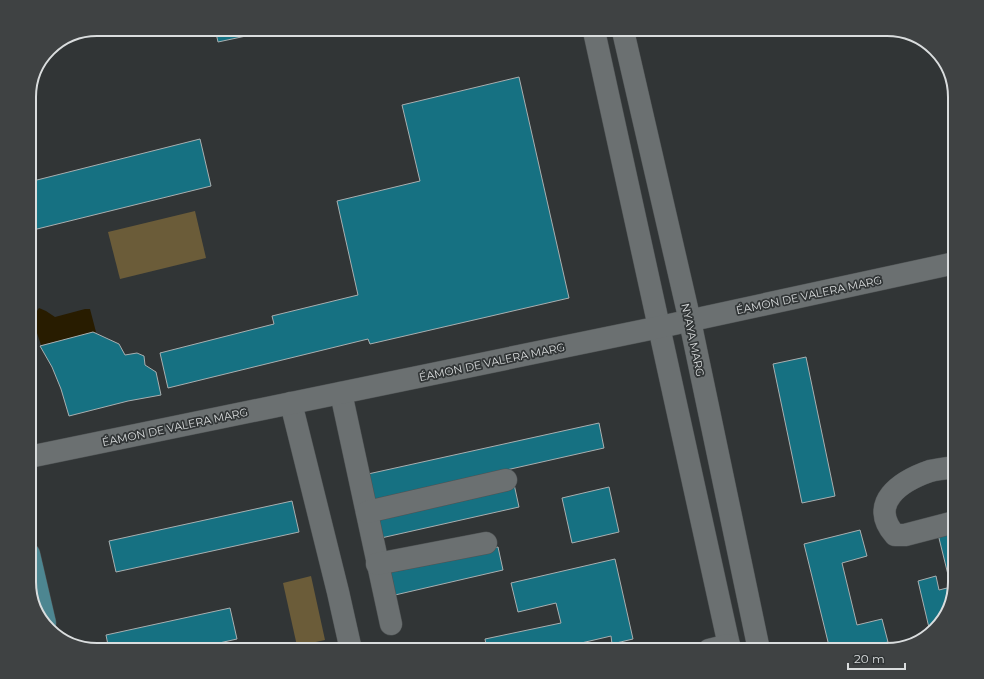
<svg xmlns="http://www.w3.org/2000/svg" width="984" height="679" viewBox="0 0 984 679" font-family="Montserrat,sans-serif">
	<style>
		.green { fill: #6b5c39 }
		.water { fill: #281c00 }
		.building { fill: #167182; stroke: #a9afb0 }
		.lines { fill: none; stroke-linecap: round; stroke-linejoin: round }
		.minor-casing { stroke: #4f5354; stroke-width: 23 }
		.major-casing { stroke: #4f5354; stroke-width: 23 }
		.minor { stroke: #6b7071; stroke-width: 22 }
		.major { stroke: #4d8691; stroke-width: 22 }
		.labels { text-anchor: middle; dominant-baseline: central; stroke-width: 3.5; stroke-linejoin: round; paint-order: stroke }
		.street-label { font-size: 11px; fill: #daddde; stroke: #313536 }
		.rim { fill: none; stroke: #daddde; stroke-width: 2 }
	</style>
	<rect width="100%" height="100%" fill="#313536"/>
	<g class="green">
		<path d="M195 211 206 258 120 279 108 232Z"/>
		<path d="M311 576 325 640 297 646 283 583Z"/>
	</g>
	<path class="water" d="M39 308 46 311 55 317 85 309H90L96 332 41 345 32 318Z"/>
	<g class="building">
		<path d="M216 33H260L218 42Z"/>
		<path d="M519 77 569 298 370 344 368 339 168 388 160 353 274 324 272 316 358 295 337 201 420 181 402 105Z"/>
		<path d="M200 139 211 186 29 231V182Z"/>
		<path d="M93 332 119 344 125 355 137 353 144 356 145 365 156 372 161 395 128 401 69 416 61 389 52 367 40 346Z"/>
		<path d="M806 357 835 496 802 503 773 364Z"/>
		<path d="M599 423 604 448 373 500 368 474Z"/>
		<path d="M514 484 519 507 381 538 376 514Z"/>
		<path d="M609 487 619 532 572 543 562 498Z"/>
		<path d="M292 501 299 532 116 572 109 541Z"/>
		<path d="M955 529V583L943 620 930 632 918 581 936 576 939 590 951 587 938 534Z"/>
		<path d="M860 530 867 556 842 563 857 625 882 619 888 642 854 650H830L804 544Z"/>
		<path d="M498 547 503 570 395 595 390 572Z"/>
		<path d="M615 559 633 639 612 644 611 636 577 644 578 650H487L485 639 561 623 556 603 518 612 511 583Z"/>
		<path d="M230 608 237 639 188 650H109L106 635Z"/>
	</g>
	<g class="lines">
		<g class="minor-casing">
			<g id="minor">
				<path d="M594 31 730 650"/>
				<path d="M623 31 690 321 759 650"/>
				<path d="M341 393 391 624"/>
				<path d="M291 403 338 592 351 650"/>
				<path d="M29 457 660 327 955 263"/>
				<path d="M955 467C947 468 938 469 930 471 901 481 867 503 895 535H905L955 522"/>
				<path d="M367 512 506 480"/>
				<path d="M377 564 486 543"/>
				<path d="M709 650 729 645"/>
			</g>
		</g>
		<g class="major-casing">
			<path id="major" d="M29 554 45 623"/>
		</g>
		<use href="#minor" class="minor"/>
		<use href="#major" class="major"/>
	</g>
	<g class="labels">
		<g class="street-label">
			<text transform="translate(809 295) rotate(-12)">ÉAMON DE VALERA MARG</text>
			<text transform="translate(693 340) rotate(78)">NYAYA MARG</text>
			<text transform="translate(492 362) rotate(-12)">ÉAMON DE VALERA MARG</text>
			<text transform="translate(175 427) rotate(-12)">ÉAMON DE VALERA MARG</text>
		</g>
	</g>
	<path d="M0 0H984V679H0ZM97 36H887A61 61 0 0 1 948 97V582A61 61 0 0 1 887 643H97A61 61 0 0 1 36 582V97A61 61 0 0 1 97 36Z" fill="#3f4243" fill-rule="evenodd"/>
	<path class="rim" d="M97 36H887A61 61 0 0 1 948 97V582A61 61 0 0 1 887 643H97A61 61 0 0 1 36 582V97A61 61 0 0 1 97 36Z"/>
	<path d="M848 663v6h57v-6" fill="none" stroke="#daddde" stroke-width="2"/>
	<text x="854" y="663" font-size="12" fill="#daddde" stroke="#313536" stroke-width="3" paint-order="stroke">20 m</text>
</svg>
